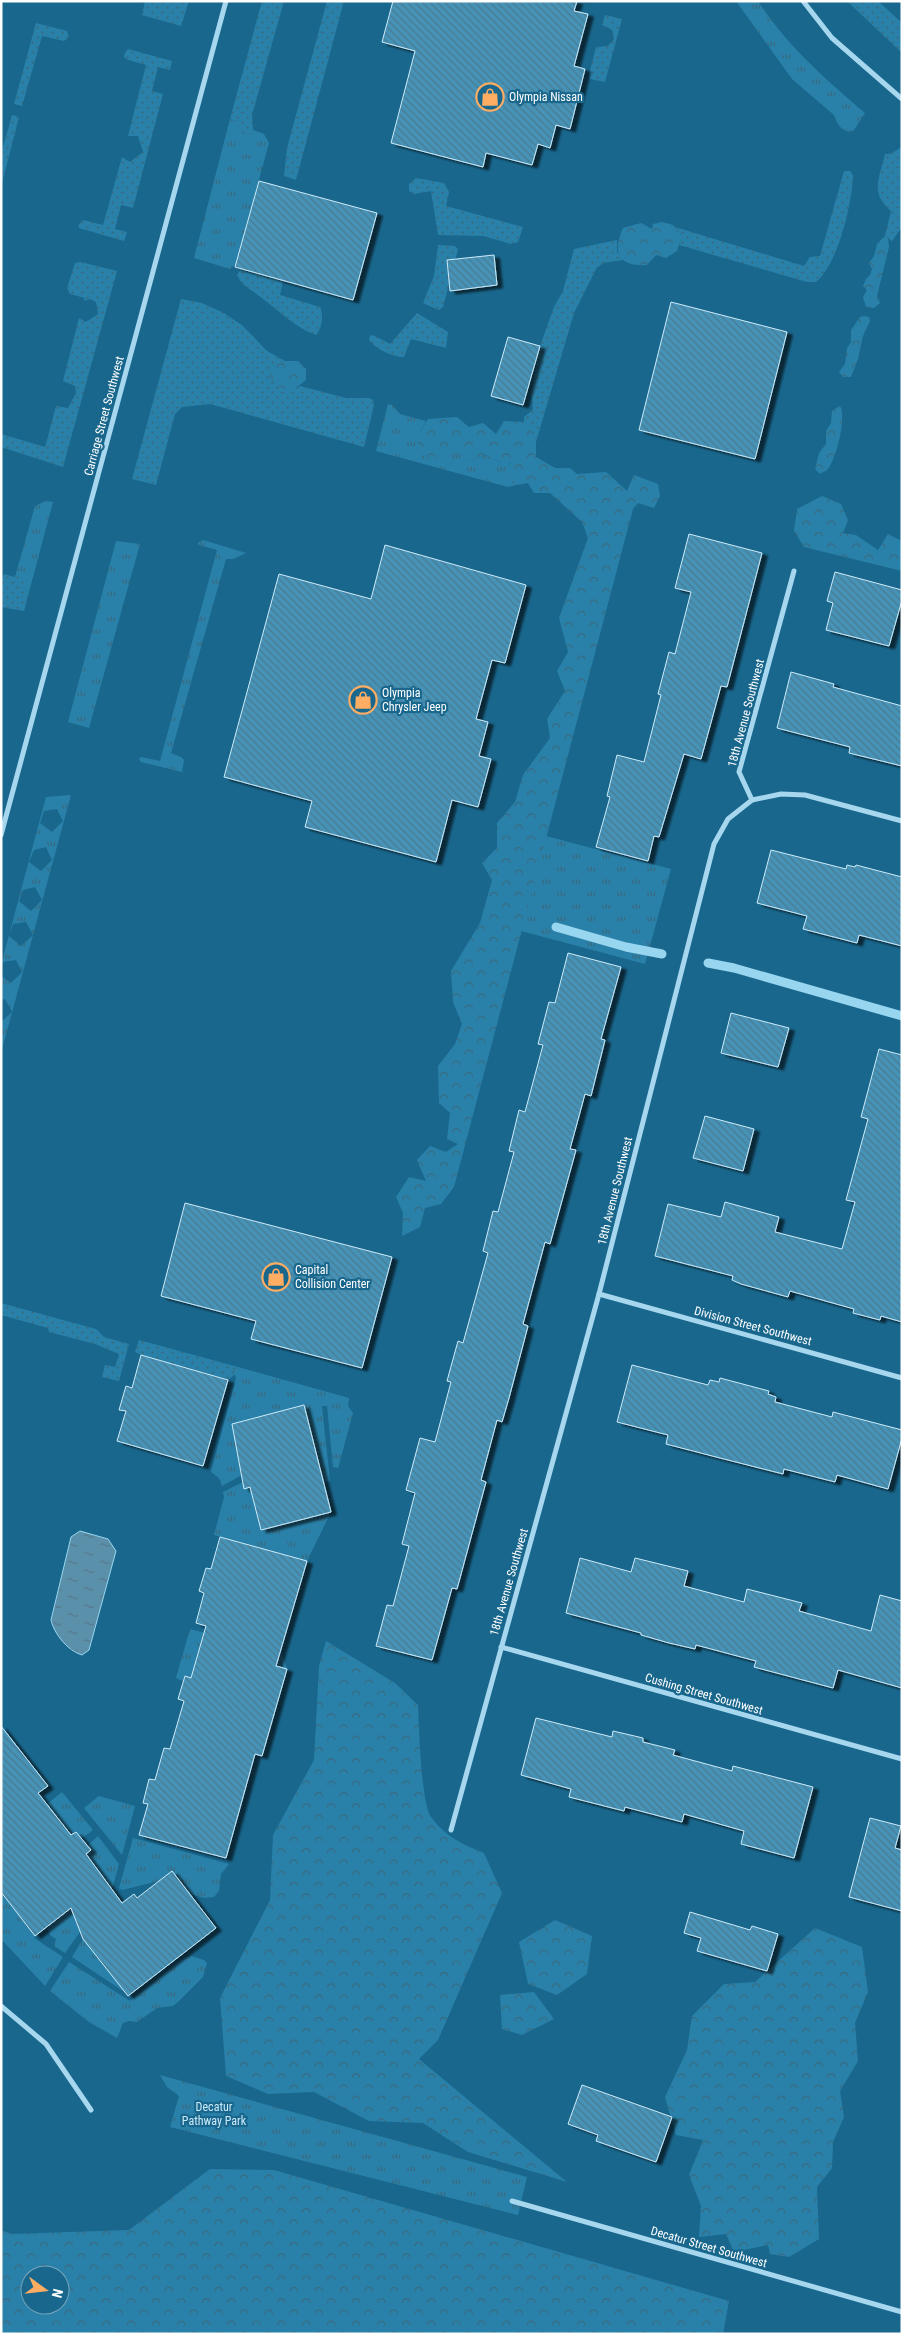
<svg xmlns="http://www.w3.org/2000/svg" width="903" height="2335" viewBox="0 0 903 2335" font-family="'Roboto Condensed',sans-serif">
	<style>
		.grass { fill: url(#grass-tufts); fill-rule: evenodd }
		.forest { fill: url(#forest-crowns); fill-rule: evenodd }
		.garden { fill: url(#garden-dots) }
		.water { fill: url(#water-ripples); stroke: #98d6f0 }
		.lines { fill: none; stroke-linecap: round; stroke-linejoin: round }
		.stream { stroke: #98d6f0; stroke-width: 9 }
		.building { fill: url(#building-back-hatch); stroke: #ccebfa; filter: url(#shadow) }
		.street { stroke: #a6d7ee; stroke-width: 5 }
		.labels { text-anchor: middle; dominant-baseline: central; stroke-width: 4.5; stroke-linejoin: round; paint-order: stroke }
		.poi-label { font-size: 12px; fill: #fff; stroke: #19678d; text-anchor: start }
		.street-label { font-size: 12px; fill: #fff; stroke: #19678d }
		.park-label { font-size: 12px; fill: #ccebfa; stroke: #19678d }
	</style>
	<defs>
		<pattern id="grass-tufts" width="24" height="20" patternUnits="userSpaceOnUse" patternTransform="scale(1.25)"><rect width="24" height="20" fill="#2981a9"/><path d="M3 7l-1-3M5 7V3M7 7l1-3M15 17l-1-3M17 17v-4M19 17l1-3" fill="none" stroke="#39697f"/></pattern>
		<pattern id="forest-crowns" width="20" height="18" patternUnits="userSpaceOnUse" patternTransform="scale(1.25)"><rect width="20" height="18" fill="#2981a9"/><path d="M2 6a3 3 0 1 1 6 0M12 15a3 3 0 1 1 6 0" fill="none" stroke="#39697f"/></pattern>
		<pattern id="garden-dots" width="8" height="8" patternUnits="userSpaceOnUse" patternTransform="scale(1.25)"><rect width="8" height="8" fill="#2981a9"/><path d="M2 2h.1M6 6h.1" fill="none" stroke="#39697f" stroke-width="1.8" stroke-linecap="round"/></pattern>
		<pattern id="water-ripples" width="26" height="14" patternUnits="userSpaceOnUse" patternTransform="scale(1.25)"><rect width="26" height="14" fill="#5b90aa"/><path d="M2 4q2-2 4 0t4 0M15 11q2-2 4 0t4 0" fill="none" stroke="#567889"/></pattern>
		<pattern id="building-back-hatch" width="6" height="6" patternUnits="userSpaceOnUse" patternTransform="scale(1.25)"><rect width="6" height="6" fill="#4693b7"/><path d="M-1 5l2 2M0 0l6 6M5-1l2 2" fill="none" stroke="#487a92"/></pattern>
		<filter id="shadow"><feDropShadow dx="5.5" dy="3" stdDeviation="1" flood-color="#0009"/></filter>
	</defs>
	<rect width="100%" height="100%" fill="#19678d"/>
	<g class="grass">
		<path d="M736 1H758C786 45 826 80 865 113L854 130 849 132C840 129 837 124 834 115L792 79Z"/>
		<path d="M230 119 238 121 250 133 253 130 264 134 269 143 236 264 230 269 194 258Z"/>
		<path d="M388 404 392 405 400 414 426 421 417 437 460 453 468 461 486 455 501 463 510 461 507 474 516 485 508 487 376 451Z"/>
		<path d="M46 501 53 502 29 592 15 577 35 506Z"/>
		<path d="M203 540 246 553 233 559H226L171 753 181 757 184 760 182 772 141 762 139 759 141 757 160 761 217 550 199 545 197 543Z"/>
		<path d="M116 541 140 544 89 728 68 722Z"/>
		<path d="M71 795 1 1053V1022L12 1012 5 999 1 1000V976L11 983 22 972 16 960 3 962 1 968V965L46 797ZM57 809 63 821 52 832 40 823 44 811ZM46 847 52 860 41 871 29 862 34 850ZM35 887 42 900 31 911 19 901 23 890ZM26 922 33 935 21 946 9 936 13 924Z"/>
		<path d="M546 836 671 869 645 964 521 931Z"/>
		<path d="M231 1365 349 1398 348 1406 353 1413 338 1468 333 1467 327 1406H322L330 1481 323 1483 303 1405 235 1423 245 1464 239 1465 242 1475 222 1486 219 1478 211 1472 236 1378Z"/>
		<path d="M243 1482 245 1489 250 1487 261 1530 331 1512 307 1561 214 1535 224 1497 223 1492Z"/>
		<path d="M190 1629 282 1654 287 1669 201 1645 191 1678 185 1676 183 1681 176 1678Z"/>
		<path d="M62 1792 93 1830 81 1839 76 1831 71 1835 12 1832Z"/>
		<path d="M99 1796 135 1806 122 1855 84 1808Z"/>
		<path d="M98 1836 119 1864 113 1886 65 1953 54 1946 56 1939 50 1935 47 1927 106 1882 86 1854 90 1851 87 1846Z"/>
		<path d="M133 1838 229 1864 221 1874 219 1891 214 1897 204 1898 190 1894 172 1871 159 1881 122 1890 119 1888Z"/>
		<path d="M1 1892 35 1936 34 1938 63 1957 45 1986 1 1939Z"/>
		<path d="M83 1939 126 1993 72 1957Z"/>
		<path d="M191 1956 204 1960 207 1963 203 1977 179 2001 173 2006 157 2008 137 2022 129 2021 123 2023 117 2038 89 2022 50 1991 69 1962 130 2001 183 1958Z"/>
		<path d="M160 2075 527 2177 518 2215 170 2127 179 2096 167 2087Z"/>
	</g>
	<g class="forest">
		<path d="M662 222 673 225 682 235 677 251 666 258 656 255 647 265C618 267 612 252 623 228L641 223 652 229 653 224Z"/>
		<path d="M885 236 888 237 889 247 877 296 880 303 874 308 866 307 863 297 867 290 863 286 866 279 870 275 872 269 869 263 874 256 877 244Z"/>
		<path d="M864 316 869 317 870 321 863 336 858 359 851 377H843L839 372 845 364 847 348 851 342V330L860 317Z"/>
		<path d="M285 361H298L306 369V380L293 390 279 388 269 377 276 364Z"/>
		<path d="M840 406C847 416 836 461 827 470 826 471 821 473 820 474L815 469 819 453 826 444V431L831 423 832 411Z"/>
		<path d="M457 417 469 427 483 423 496 434 504 421 528 422 536 442V457L555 468H570L577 474 606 472 627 491 634 475 658 484 660 496 654 508 638 503 633 509 454 1187 441 1204 425 1208 420 1227 402 1236 403 1213 396 1197 409 1177 426 1181 417 1160 430 1146 446 1152 458 1144 447 1139 450 1113 439 1103 438 1066 455 1044 462 1024 453 1002 451 971 480 923 492 880 482 863 497 848V823L515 802 523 775 550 738 547 719 565 691 557 671 568 652 559 618 588 538 582 522 550 493H534L528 483 516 485 506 474 510 462 501 463 486 455 468 461 460 454 435 465 418 451 417 437 428 419Z"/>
		<path d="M822 496 841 504 848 520 843 533 856 535 878 550 888 534 902 541V571L804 547 794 531 797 509Z"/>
		<path d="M326 1641 395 1683 418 1705C419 1726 421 1803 431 1817 446 1837 462 1844 484 1853L502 1893 438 2040 419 2059 567 2182 468 2152 423 2123 369 2121 314 2092 268 2094 226 2076 220 1998 270 1900 273 1835 314 1760 319 1666Z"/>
		<path d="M555 1920 592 1936 587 1974 557 1995 528 1984 519 1942Z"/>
		<path d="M815 1928 862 1947 868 1992 855 2023 858 2061 840 2091 844 2117 833 2142 832 2168 817 2187 819 2239 789 2257 770 2254 768 2245 734 2252 726 2234 699 2237 701 2206 689 2175 703 2140 676 2135 665 2097 687 2050 692 2016 724 1984 755 1982Z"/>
		<path d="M534 1992 554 2019 522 2035 502 2029 500 1995Z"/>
		<path d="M210 2169 274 2170 729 2301 723 2334H1V2230L12 2234 129 2230ZM30 2275H60V2305H30Z"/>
	</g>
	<g class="garden">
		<path d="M145 1H189L181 26 142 15Z"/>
		<path d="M262 1H284L252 115 253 130 251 133H244L239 129 238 121 230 119Z"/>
		<path d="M327 1H344L296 180 284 176 287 148Z"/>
		<path d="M847 1H878L902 23V53Z"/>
		<path d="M605 15 622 19 605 82 590 79 589 75 596 47 608 46 614 39 612 30 602 25Z"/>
		<path d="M36 23 67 31 69 37 64 41 42 36 22 106 14 104Z"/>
		<path d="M128 49 172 61 170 70 158 67 152 91 163 94 133 208 121 205 115 229 127 232 124 241 79 228 78 226 83 220 103 225 122 157 130 162 143 152 138 136H128L146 65 128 60 124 57 125 53Z"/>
		<path d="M12 115 19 117 1 187V154Z"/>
		<path d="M902 147V227L892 241 885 236 891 211C869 192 880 178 885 154H890Z"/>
		<path d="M844 171H850L853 175C852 204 838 264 816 282H807L679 245 682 235 675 227 804 266 810 257 820 256Z"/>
		<path d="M416 178 444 183 449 192 446 206 523 227 518 242 511 244 483 236 438 235 431 191 414 194 409 191V184Z"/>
		<path d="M617 240V252L623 260 603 263 596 269 574 313 536 442 528 423 524 422V417L533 410 531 394 540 346 554 307 563 291 574 249Z"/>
		<path d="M438 245 455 246 458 249 443 307 439 310 423 303 434 276Z"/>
		<path d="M81 262 117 271 63 467 1 447V434L45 447 56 406 68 408 76 393 75 386 63 381 79 318 86 322 98 314 96 302 90 299 83 301 85 298 70 294 67 288 75 263Z"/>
		<path d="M241 269 283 281 280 295 320 307C324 315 322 328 316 335 294 327 281 312 263 299 253 290 242 287 237 275Z"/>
		<path d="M181 299 202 303 224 313 243 326 267 351 285 361 276 364 269 377C278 387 287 393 300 386L346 398H369L373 400 374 405 364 447 210 404 182 407 175 414 156 485 132 479Z"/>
		<path d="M417 313 448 332 446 348 411 339 404 357C392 357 376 349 369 340L370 336 373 335 390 344Z"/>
		<path d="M4 574 15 577 17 575 24 580 23 583 29 592 24 611 1 607V582Z"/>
		<path d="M1 1303 96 1329 104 1337 129 1344 119 1381 102 1377 105 1365 115 1367 119 1354 95 1344 49 1332 48 1328 1 1315Z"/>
		<path d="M139 1340 231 1365 235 1374 228 1380 141 1355 135 1352Z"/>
	</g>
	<path class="water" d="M80 1531 108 1539 116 1551 89 1650 82 1655C68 1651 54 1634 51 1620L71 1537Z"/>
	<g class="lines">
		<g class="stream">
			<path d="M556 927 626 947 662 954"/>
			<path d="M708 963 734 968 902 1016"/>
		</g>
	</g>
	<g class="building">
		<path d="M393 1H577L574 11 588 14 574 66 585 69 570 129 556 125 550 148 538 144 532 165 486 153 483 167 391 143 415 51 382 42Z"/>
		<path d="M259 181 377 213 353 300 235 267Z"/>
		<path d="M494 255 497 285 450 291 447 260Z"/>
		<path d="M671 302 787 332 755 459 639 430Z"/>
		<path d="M508 337 540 346 523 405 491 396Z"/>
		<path d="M689 534 762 553 727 687 721 686 701 759 684 754 659 837 654 836 648 861 596 847 610 797 607 796 617 755 644 762 661 695 658 694 669 652 675 654 691 592 675 588Z"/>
		<path d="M385 545 526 585 505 663 492 660 476 719 488 722 479 756 491 759 478 807 452 800 436 862 305 827 312 801 224 777 279 574 371 599Z"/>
		<path d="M835 572 902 590V600L889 646 826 630 833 603 827 601Z"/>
		<path d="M791 672 834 684 833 687 902 706V766L849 753 850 747 777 728Z"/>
		<path d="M771 850 846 869 847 865 855 867 856 865 902 877V946L859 935 857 943 803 929 807 916 757 903Z"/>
		<path d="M568 953 621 967 601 1039 605 1040 591 1096 585 1094 570 1149 576 1150 550 1244 545 1242 523 1324 528 1326 509 1398 502 1422 497 1420 481 1480 486 1482 457 1589 452 1588 432 1660 376 1646 387 1605 393 1606 409 1546 402 1544 415 1493 406 1490 420 1438 435 1442 451 1382 447 1381 458 1341 463 1343 488 1253 483 1251 493 1211 498 1212 514 1152 509 1151 519 1110 525 1112 543 1045 538 1044 549 1002 555 1003Z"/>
		<path d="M731 1013 789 1028 778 1067 721 1053Z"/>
		<path d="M879 1049 902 1055V1322L881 1316 880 1320 853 1313 854 1309 790 1291 788 1297 741 1284 732 1280 733 1276 655 1256 668 1204 721 1217 725 1202 779 1217 775 1232 842 1249 855 1202 846 1200 868 1119 861 1117Z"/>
		<path d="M705 1116 754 1129 743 1171 693 1158Z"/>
		<path d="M185 1203 392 1257 362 1368 251 1339 256 1321 161 1296Z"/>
		<path d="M141 1355 228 1380 203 1466 117 1441 126 1411 119 1410 126 1386 132 1388Z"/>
		<path d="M632 1365 708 1385 710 1380 719 1382 720 1378 769 1391 768 1394 776 1397 775 1402 832 1417 833 1412 902 1430V1438L888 1489 837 1475 835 1482 784 1469 783 1474 720 1458 666 1444 668 1435 617 1422Z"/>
		<path d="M304 1405 331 1512 261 1530 250 1487 244 1489 232 1424Z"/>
		<path d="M220 1537 307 1561 276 1666 287 1669 262 1756 255 1754 226 1858 139 1835 148 1804 143 1803 149 1779 155 1780 164 1748 170 1749 184 1701 178 1699 185 1676 191 1678 206 1626 196 1623 204 1593 199 1591 206 1568 211 1569Z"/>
		<path d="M580 1558 631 1572 635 1558 688 1571 684 1586 744 1602 747 1589 802 1603 799 1611 871 1631 880 1595 902 1601V1688L838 1670 833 1688 754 1667 756 1661 696 1645 695 1649 669 1643 641 1635V1633L566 1613Z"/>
		<path d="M536 1718 612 1737 613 1731 643 1738V1742L675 1750 673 1755 732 1771 733 1766 813 1787 794 1858 741 1844 744 1831 684 1814 682 1822 625 1807 624 1811 569 1797 571 1789 521 1775Z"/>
		<path d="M1 1726 48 1786 38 1793 71 1835 76 1832 91 1850 86 1854 122 1903 134 1894 137 1898 172 1871 216 1928 128 1996 83 1939 71 1908 35 1936 1 1892Z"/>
		<path d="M870 1818 901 1826 895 1848 902 1850V1911L849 1897Z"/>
		<path d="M690 1912 750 1930 752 1926 778 1934 767 1971 697 1951 701 1938 684 1933Z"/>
		<path d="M582 2085 672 2117 656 2162 596 2141 598 2135 568 2124Z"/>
	</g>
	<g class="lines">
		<g class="street">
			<path d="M803 1 832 38 902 99"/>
			<path d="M752 800 781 794 805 795 902 821"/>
			<path d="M1 835 226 1"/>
			<path d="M599 1294 902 1378"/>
			<path d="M501 1647 902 1759"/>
			<path d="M451 1830 599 1294 714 844 728 819 752 800 739 772 794 571"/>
			<path d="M1 2006 46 2044 91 2110"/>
			<path d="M512 2201 902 2312"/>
		</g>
	</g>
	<defs>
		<g id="shop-ring" transform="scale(1.4375)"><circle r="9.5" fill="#19678d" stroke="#ffad63" stroke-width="1.5"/><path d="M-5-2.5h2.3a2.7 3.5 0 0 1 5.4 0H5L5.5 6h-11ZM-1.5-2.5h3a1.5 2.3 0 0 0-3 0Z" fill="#ffad63"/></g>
	</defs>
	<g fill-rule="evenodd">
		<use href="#shop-ring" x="490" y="97"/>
		<use href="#shop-ring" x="363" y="700"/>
		<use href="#shop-ring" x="276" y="1277"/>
	</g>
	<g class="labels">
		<g class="poi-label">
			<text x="509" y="97">Olympia Nissan</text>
			<text x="382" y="693">Olympia<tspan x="382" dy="14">Chrysler Jeep</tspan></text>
			<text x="295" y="1270">Capital<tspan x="295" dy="14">Collision Center</tspan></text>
		</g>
		<g class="street-label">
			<text transform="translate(104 416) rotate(-75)">Carriage Street Southwest</text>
			<text transform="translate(746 713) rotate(-75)">18th Avenue Southwest</text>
			<text transform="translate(615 1191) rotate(-76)">18th Avenue Southwest</text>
			<text transform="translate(753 1326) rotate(15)">Division Street Southwest</text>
			<text transform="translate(509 1582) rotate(-74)">18th Avenue Southwest</text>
			<text transform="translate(704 1694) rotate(16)">Cushing Street Southwest</text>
			<text transform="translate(709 2247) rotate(16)">Decatur Street Southwest</text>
		</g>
		<g class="park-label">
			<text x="214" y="2107">Decatur<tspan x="214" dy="14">Pathway Park</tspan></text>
		</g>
	</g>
	<rect width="903" height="2335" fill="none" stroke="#ffffff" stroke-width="5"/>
	<g transform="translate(45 2290) rotate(105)"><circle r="24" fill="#19678d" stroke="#75a4bb"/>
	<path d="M0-4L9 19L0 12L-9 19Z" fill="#ffad63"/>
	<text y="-8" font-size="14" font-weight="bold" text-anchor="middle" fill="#ffffff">N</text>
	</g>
</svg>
